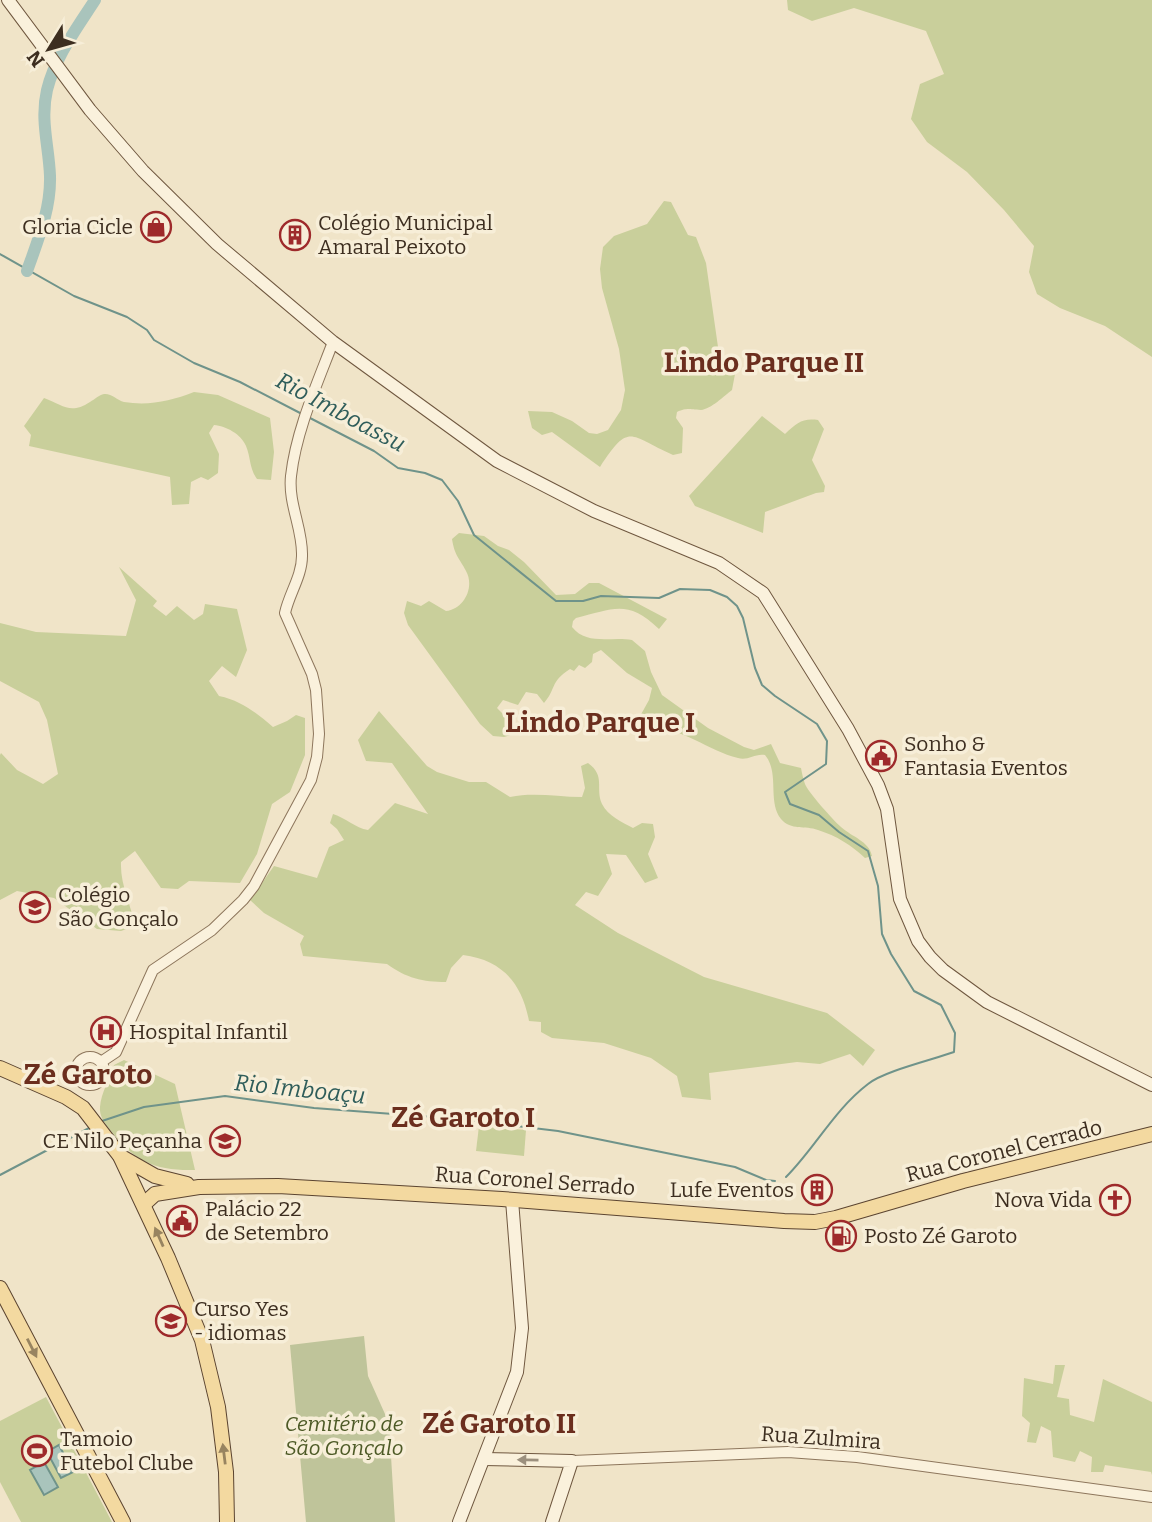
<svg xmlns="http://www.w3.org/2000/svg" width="1152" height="1522" viewBox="0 0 1152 1522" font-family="Bitter,serif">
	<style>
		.green { fill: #c9cf9b }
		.cemetery { fill: #bfc49a }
		.water { fill: #a9c4bc; stroke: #6f938a; stroke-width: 2 }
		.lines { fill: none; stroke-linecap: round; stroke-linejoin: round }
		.stream { stroke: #6f938a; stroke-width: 2 }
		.river { stroke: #a9c4bc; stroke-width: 12 }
		.tertiary-casing { stroke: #8d765c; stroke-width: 12 }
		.secondary-casing { stroke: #6f573f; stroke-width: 14 }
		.primary-casing { stroke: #5b4430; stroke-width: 16 }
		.tertiary { stroke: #faf1dc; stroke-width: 10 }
		.secondary { stroke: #faf1dc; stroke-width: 12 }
		.primary { stroke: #f3d9a0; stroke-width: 14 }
		.oneway { fill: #988460 }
		.oneway2 { fill: #9c907e }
		.labels { text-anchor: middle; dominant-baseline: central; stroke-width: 7; stroke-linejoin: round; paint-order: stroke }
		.poi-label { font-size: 21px; fill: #3d2e20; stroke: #f7eed8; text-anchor: start }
		.street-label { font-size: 21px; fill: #3d2e20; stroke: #f7eed8 }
		.park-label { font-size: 21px; font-style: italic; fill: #4d5a26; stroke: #f7eed8 }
		.water-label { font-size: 23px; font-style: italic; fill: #2f5d5a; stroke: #f7eed8 }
		.district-label { font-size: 28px; font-weight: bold; fill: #6b2e1e; stroke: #f7eed8 }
	</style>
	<rect width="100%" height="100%" fill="#f0e4c8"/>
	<g class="green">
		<path d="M787 0H1152V357L1105 326 1060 308 1037 294 1029 272 1034 246 1004 210 967 172 927 142 911 119 920 84 944 74 926 31 854 8 812 21 788 10Z"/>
		<path d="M664 201 671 202 688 235 696 237 706 263 718 347 735 374 732 390C724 396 711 409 701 410 689 410 689 407 677 412L676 418 683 428 682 453 673 455C629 436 630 421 600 467L552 432 542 435 532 428 528 411 552 412 572 421 589 433 597 434 608 430 621 410 625 390 619 349 602 288 600 269 603 247 614 236 647 224Z"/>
		<path d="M194 392 218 395 270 418 274 452 271 480 257 479C249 468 251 458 246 446 241 434 226 426 214 425L209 433 219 454 218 473 208 480 201 477 191 482 189 504 172 505 170 477 29 446 31 435 24 426 44 398C63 405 70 415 90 402 95 399 99 395 104 394 111 393 117 400 124 402 149 406 171 401 194 392Z"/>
		<path d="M762 416 785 434C797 423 802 418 818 420L824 429 812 460 825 486 824 492 816 493 765 512 763 533 695 506 689 496Z"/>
		<path d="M459 533 484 536 498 546 509 550 524 562 556 595 575 594 589 583H599L667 619 659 629C627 599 614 609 576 618L573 621 572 627C587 646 612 636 632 640L645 651 651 672 662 695 708 728 744 747 754 750 771 744 780 763 801 768C802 773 803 779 805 784 807 791 834 821 841 827 852 837 869 841 872 856L865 858C851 845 837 836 818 830 805 825 791 831 781 819 767 801 780 773 765 755 755 753 748 761 738 758 706 750 677 723 642 728L639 718 649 700 652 688 627 673 601 650 593 654 592 662 585 668 579 665 574 671 570 669C549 683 557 688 544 703L537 694 526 692 518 705 503 700 497 708 515 726 514 734 504 737 493 736 480 724 408 625 404 613 407 601 421 606 429 601 446 611C464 609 475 587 466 571 459 557 455 557 452 539Z"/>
		<path d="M119 567 157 601 153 606 166 616 177 606 194 620 203 614 205 604 237 609 247 650 236 677 222 666 209 681 219 696C242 701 255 712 273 727L287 721 296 715 305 718V755L290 792 272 804 257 854 240 883 189 881 178 889 161 888 135 851 121 862C120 885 131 904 135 926L121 931 97 929 54 898 17 891 0 900V755L1 753 17 770 43 784 58 774 47 720 39 702 0 681V623L36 632 126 636 136 600Z"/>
		<path d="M379 711 427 766 437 772 469 782H486L510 797C534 792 557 797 582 797L585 788 581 766 588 763C606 776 595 788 602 804 608 816 622 822 633 828L642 823 653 824 655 837 648 854 658 878 645 883 626 855 606 854 612 874 598 896 586 892 575 905 618 933 704 977 827 1013 875 1050 863 1066 850 1054 820 1064 797 1062 709 1073 711 1100 682 1097 677 1076 651 1058 604 1043 552 1038 541 1032V1022L529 1021C522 983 502 960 463 955L451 968 446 982C423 982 406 978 387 964L303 956 300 944 304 936 264 913 250 900 274 866 317 878 329 847 344 840 337 829 330 823 333 814C346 818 355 828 368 830L395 803 428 814 392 763 366 761 358 740Z"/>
		<path d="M124 1060 175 1084 195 1170C156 1171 135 1162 111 1131 105 1124 99 1116 100 1107 101 1093 110 1078 114 1065Z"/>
		<path d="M479 1126 526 1130 524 1156 476 1151Z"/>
		<path d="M1055 1365H1065L1057 1397 1069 1399 1070 1415 1094 1422 1103 1379 1152 1402V1475L1151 1472 1105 1465 1103 1472H1091L1092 1457 1080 1451 1075 1462 1053 1457 1051 1431 1041 1426 1036 1443 1027 1442 1030 1423 1022 1416 1024 1378 1053 1384Z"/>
		<path d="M46 1397 112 1522H21L0 1482V1421Z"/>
	</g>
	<path class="cemetery" d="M364 1336 368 1376 389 1423 395 1522H306L290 1345Z"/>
	<g class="water">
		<path d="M59 1445 73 1472 61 1478 47 1452Z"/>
		<path d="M44 1462 58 1487 44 1495 30 1470Z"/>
	</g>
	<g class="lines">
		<g class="stream">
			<path d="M0 254 74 296 127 317 147 330 154 340 194 363 240 382 302 414"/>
			<path d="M310 418 374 451 398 468 425 473 442 480 458 501 474 535 556 601H583L601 596 659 598 680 589 710 590 727 597 737 606 743 618 755 668 762 685 775 696 817 724 827 741 826 764 785 792 790 804 819 815 839 832 868 851 878 886 882 934 891 954 914 991 941 1005 955 1033 954 1052C932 1060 884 1071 868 1084 834 1110 815 1148 786 1177"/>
			<path d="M102 1121 144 1107 225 1096 314 1108 459 1119 558 1131 735 1167 766 1180 775 1181"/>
			<path d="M0 1175 91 1127"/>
		</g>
		<path class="river" d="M27 271C38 240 51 209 50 176 49 147 40 120 47 90 55 57 77 28 95 0"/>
		<g class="tertiary-casing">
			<g id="tertiary">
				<circle cx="90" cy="1071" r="14"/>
				<path d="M101 1062 116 1052 153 970 212 930 243 900 254 886 311 780 317 757 319 734 316 690 312 674 285 613C289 594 302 576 302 556 303 529 288 504 291 476 296 431 317 384 333 342"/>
				<path d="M572 1461 788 1452 857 1457 1152 1497"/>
			</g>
		</g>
		<g class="secondary-casing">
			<g id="secondary">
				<path d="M8 0 90 110 143 171 217 244 333 342 497 461 594 511 719 563 763 593 848 729 878 785 887 809 900 899 918 941 930 957 943 970 987 1002 1152 1085"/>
				<path d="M484 1459 572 1461 552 1522"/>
				<path d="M459 1522 517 1372 522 1328 512 1200"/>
			</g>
		</g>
		<g class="primary-casing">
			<g id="primary">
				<path d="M0 1068 66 1097 83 1108 120 1156 168 1258 202 1340 218 1407 226 1472 227 1522"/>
				<path d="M120 1156 155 1176 187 1184"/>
				<path d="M144 1204 155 1194 199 1187 278 1186 502 1199 784 1221 815 1222 836 1218 963 1181 1152 1134"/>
				<path d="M0 1288 123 1522"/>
			</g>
		</g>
		<use href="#tertiary" class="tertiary"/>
		<use href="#secondary" class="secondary"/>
		<use href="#primary" class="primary"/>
	</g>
	<defs><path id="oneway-solid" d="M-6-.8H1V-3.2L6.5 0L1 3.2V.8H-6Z" transform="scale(1.75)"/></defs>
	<g class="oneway">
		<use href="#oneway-solid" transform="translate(159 1237) rotate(-114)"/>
		<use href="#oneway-solid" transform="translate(32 1348) rotate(63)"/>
		<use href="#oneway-solid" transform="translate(224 1454) rotate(-97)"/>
	</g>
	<use class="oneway2" href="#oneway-solid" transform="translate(528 1460) rotate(-179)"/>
	<defs>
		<g id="shop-ring" transform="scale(1.575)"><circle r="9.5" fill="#f7eed8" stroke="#9e2a2b" stroke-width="1.5"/><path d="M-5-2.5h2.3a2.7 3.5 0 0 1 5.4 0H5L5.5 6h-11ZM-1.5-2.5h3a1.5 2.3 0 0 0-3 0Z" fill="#9e2a2b"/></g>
		<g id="building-ring" transform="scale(1.575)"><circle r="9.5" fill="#f7eed8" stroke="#9e2a2b" stroke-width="1.5"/><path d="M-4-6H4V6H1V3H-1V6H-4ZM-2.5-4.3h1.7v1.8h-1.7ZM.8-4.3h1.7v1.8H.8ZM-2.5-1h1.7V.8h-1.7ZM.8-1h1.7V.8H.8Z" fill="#9e2a2b"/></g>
		<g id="civic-ring" transform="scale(1.575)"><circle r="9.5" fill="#f7eed8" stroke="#9e2a2b" stroke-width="1.5"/><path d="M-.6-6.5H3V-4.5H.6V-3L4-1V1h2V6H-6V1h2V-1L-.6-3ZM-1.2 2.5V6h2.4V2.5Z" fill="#9e2a2b"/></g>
		<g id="school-ring" transform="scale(1.575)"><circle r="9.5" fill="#f7eed8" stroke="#9e2a2b" stroke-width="1.5"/><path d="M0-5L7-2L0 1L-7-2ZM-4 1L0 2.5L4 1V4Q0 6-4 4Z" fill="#9e2a2b"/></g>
		<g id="hospital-ring" transform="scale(1.575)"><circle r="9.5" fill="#f7eed8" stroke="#9e2a2b" stroke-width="1.5"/><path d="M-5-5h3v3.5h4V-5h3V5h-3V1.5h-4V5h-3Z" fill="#9e2a2b"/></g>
		<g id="church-ring" transform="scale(1.575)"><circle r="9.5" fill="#f7eed8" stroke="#9e2a2b" stroke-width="1.5"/><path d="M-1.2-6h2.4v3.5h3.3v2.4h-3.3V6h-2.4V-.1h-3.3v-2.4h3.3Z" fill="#9e2a2b"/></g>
		<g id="fuel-ring" transform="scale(1.575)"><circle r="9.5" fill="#f7eed8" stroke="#9e2a2b" stroke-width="1.5"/><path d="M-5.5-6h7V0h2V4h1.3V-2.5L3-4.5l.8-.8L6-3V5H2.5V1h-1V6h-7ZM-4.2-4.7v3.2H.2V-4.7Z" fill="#9e2a2b"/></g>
		<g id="stadium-ring" transform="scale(1.575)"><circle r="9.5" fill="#f7eed8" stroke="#9e2a2b" stroke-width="1.5"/><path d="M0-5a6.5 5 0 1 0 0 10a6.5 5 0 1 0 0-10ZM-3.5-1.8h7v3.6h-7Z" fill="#9e2a2b"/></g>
	</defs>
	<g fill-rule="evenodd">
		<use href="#shop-ring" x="156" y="227"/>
		<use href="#building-ring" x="295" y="235"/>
		<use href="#civic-ring" x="881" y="756"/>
		<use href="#school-ring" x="35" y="907"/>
		<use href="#hospital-ring" x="106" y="1032"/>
		<use href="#school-ring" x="225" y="1141"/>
		<use href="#building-ring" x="817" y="1190"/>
		<use href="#church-ring" x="1115" y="1200"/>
		<use href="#civic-ring" x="182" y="1221"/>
		<use href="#fuel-ring" x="841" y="1236"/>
		<use href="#school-ring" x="171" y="1321"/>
		<use href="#stadium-ring" x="37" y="1451"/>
	</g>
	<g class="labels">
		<g class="poi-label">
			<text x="318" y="223">Colégio Municipal<tspan x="318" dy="24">Amaral Peixoto</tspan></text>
			<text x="133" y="227" text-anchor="end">Gloria Cicle</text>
			<text x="904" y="744">Sonho &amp;<tspan x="904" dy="24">Fantasia Eventos</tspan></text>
			<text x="58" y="895">Colégio<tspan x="58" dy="24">São Gonçalo</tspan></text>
			<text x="129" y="1032">Hospital Infantil</text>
			<text x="202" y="1141" text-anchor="end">CE Nilo Peçanha</text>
			<text x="794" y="1190" text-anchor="end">Lufe Eventos</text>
			<text x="1092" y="1200" text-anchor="end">Nova Vida</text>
			<text x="205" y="1209">Palácio 22<tspan x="205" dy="24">de Setembro</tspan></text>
			<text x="864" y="1236">Posto Zé Garoto</text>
			<text x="194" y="1309">Curso Yes<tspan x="194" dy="24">- idiomas</tspan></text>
			<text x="60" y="1439">Tamoio<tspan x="60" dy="24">Futebol Clube</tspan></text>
		</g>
		<g class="street-label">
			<text transform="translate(1004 1151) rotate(-14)">Rua Coronel Cerrado</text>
			<text transform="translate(535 1181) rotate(4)">Rua Coronel Serrado</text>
			<text transform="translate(821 1438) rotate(4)">Rua Zulmira</text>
		</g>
		<g class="park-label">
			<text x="344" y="1424">Cemitério de<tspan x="344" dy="24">São Gonçalo</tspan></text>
		</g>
		<g class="water-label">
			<text transform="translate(341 412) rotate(28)">Rio Imboassu</text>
			<text transform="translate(300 1089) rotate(6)">Rio Imboaçu</text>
		</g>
		<g class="district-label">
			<text x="764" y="362">Lindo Parque II</text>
			<text x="600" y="722">Lindo Parque I</text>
			<text x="88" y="1074">Zé Garoto</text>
			<text x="463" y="1117">Zé Garoto I</text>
			<text x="499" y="1423">Zé Garoto II</text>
		</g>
	</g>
	<g transform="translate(49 49) rotate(233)" stroke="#f7eed8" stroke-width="5" paint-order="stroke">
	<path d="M0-5L12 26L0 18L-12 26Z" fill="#3d2e20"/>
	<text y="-10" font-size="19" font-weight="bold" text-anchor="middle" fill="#3d2e20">N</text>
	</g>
</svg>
